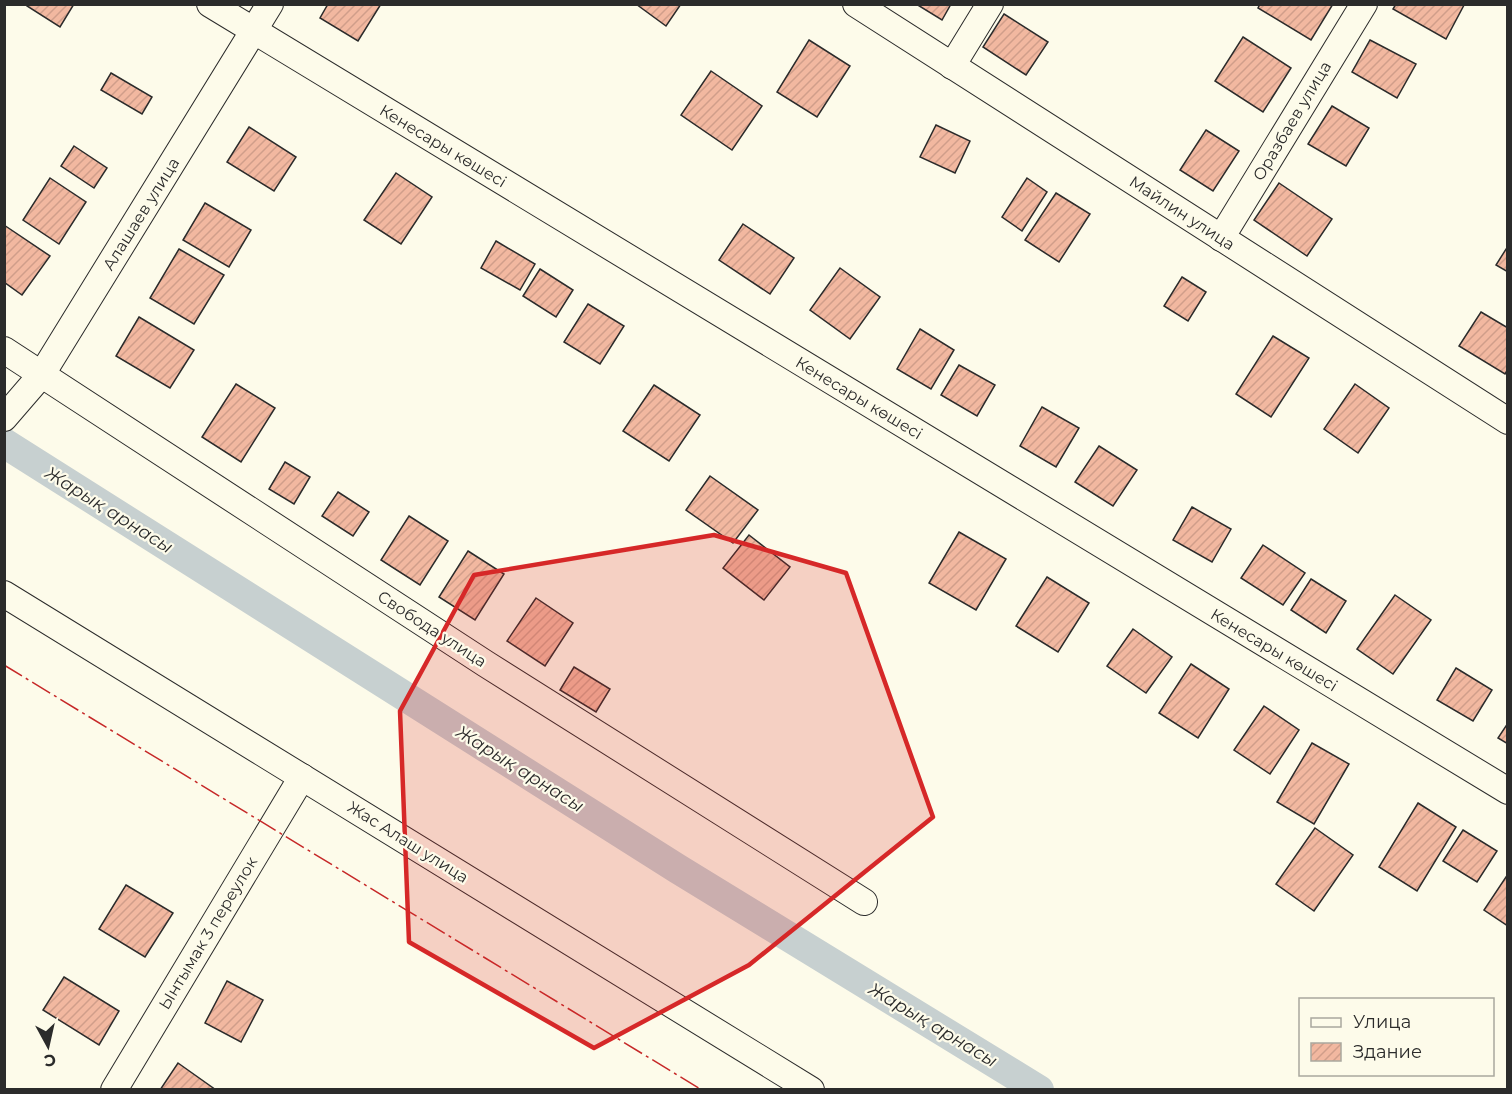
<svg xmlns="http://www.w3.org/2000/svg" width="1512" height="1094" viewBox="0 0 1512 1094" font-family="Montserrat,sans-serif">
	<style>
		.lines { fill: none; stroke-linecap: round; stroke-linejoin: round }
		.canal { stroke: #c7d0d0; stroke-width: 30 }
		.building { fill: url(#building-hatch); stroke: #2b2b2b; stroke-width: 1.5 }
		.street-casing { stroke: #2b2b2b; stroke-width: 28 }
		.street { stroke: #fdfbea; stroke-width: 26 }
		.power { stroke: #c62828; stroke-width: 1.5; stroke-dasharray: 21 4.5 3 4.5; stroke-linecap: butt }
		.marked { fill: #d62828; fill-opacity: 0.2; stroke: #d62828; stroke-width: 4.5; stroke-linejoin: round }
		.labels { text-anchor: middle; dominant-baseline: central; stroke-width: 4.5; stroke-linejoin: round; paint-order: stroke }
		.street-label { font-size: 16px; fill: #2b2b2b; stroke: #fdfbea }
		.water-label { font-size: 18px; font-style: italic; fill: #2b2b2b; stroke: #fdfbea }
	</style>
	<defs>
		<pattern id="building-hatch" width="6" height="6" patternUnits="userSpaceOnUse" patternTransform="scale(1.5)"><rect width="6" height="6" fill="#f2b8a0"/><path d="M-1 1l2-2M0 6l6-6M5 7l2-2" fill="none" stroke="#d09e8a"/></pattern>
	</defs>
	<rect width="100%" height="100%" fill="#fdfbea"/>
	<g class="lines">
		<path class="canal" d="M4 443 678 869 1039 1090"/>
	</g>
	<g class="building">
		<path d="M28 4H74L60 27 27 6Z"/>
		<path d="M328 4H381L358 41 320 18Z"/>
		<path d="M636 4H681L666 26Z"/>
		<path d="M916 4H951L942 20Z"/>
		<path d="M1260 4H1333L1311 40 1258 8Z"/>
		<path d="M1396 4H1464V5L1446 39 1393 9Z"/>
		<path d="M1004 14 1048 42 1026 75 983 47Z"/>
		<path d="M1243 37 1291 68 1263 112 1215 81Z"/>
		<path d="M809 40 850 66 817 117 777 92Z"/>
		<path d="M1370 40 1416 64 1397 98 1352 72Z"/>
		<path d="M711 71 762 106 732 150 681 115Z"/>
		<path d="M111 73 152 97 142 114 101 90Z"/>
		<path d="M1332 106 1369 128 1346 166 1308 144Z"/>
		<path d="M936 125 970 141 955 173 920 157Z"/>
		<path d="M249 127 296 157 274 191 227 162Z"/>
		<path d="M1206 130 1239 151 1213 191 1180 170Z"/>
		<path d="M74 146 107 168 94 188 61 166Z"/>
		<path d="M396 173 432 197 401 244 364 220Z"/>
		<path d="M50 178 86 202 59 244 23 220Z"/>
		<path d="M1027 178 1047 192 1022 231 1002 217Z"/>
		<path d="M1279 183 1332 219 1307 256 1254 220Z"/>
		<path d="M1056 193 1090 214 1059 262 1025 240Z"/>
		<path d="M205 203 251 230 229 267 183 240Z"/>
		<path d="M743 224 794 258 770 294 719 260Z"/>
		<path d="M4 225 50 256 22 295 4 282Z"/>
		<path d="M496 241 535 264 520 290 481 268Z"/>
		<path d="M1508 246V272L1496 265Z"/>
		<path d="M179 249 224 275 194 324 150 298Z"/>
		<path d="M840 268 880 297 850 339 810 310Z"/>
		<path d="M540 269 573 290 556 317 523 296Z"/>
		<path d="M1182 277 1206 292 1188 321 1164 306Z"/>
		<path d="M588 304 624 326 600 364 564 342Z"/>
		<path d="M1481 312 1508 328V369L1505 374 1459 346Z"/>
		<path d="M139 317 194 350 170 388 116 356Z"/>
		<path d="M920 329 954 350 931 389 897 369Z"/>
		<path d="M1273 336 1309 358 1271 417 1236 394Z"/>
		<path d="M959 365 995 385 977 416 941 395Z"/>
		<path d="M236 384 275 408 241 462 202 437Z"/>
		<path d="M1355 384 1389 408 1358 453 1324 429Z"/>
		<path d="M654 385 700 415 669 461 623 431Z"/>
		<path d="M1042 407 1079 428 1056 467 1020 446Z"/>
		<path d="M1099 446 1137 470 1113 506 1075 482Z"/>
		<path d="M285 462 310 477 294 504 269 489Z"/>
		<path d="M710 476 758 510 733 543 686 510Z"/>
		<path d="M338 492 369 512 353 536 322 516Z"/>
		<path d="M1192 507 1231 529 1212 562 1173 540Z"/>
		<path d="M409 516 448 541 420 585 381 560Z"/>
		<path d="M959 532 1006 559 976 610 929 583Z"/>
		<path d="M749 535 790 567 764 600 723 568Z"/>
		<path d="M1263 545 1305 573 1283 605 1241 578Z"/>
		<path d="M468 551 504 574 475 620 439 597Z"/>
		<path d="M1047 577 1089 603 1058 652 1016 626Z"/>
		<path d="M1311 579 1346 601 1326 633 1291 610Z"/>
		<path d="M1395 595 1431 620 1393 674 1357 649Z"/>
		<path d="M536 598 573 623 545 666 507 641Z"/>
		<path d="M1133 629 1172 657 1146 693 1107 666Z"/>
		<path d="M1191 664 1229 689 1198 738 1159 713Z"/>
		<path d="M574 667 610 689 596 712 560 690Z"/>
		<path d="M1456 668 1492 690 1473 721 1437 700Z"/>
		<path d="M1264 706 1299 730 1270 774 1234 750Z"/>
		<path d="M1508 723V744L1498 738Z"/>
		<path d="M1312 743 1349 764 1314 824 1277 802Z"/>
		<path d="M1418 803 1456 827 1417 891 1379 867Z"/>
		<path d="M1315 828 1353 855 1314 911 1276 884Z"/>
		<path d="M1463 830 1497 851 1477 882 1443 861Z"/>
		<path d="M1508 874V926L1484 910Z"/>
		<path d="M126 885 173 913 145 957 99 929Z"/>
		<path d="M64 977 119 1011 99 1045 43 1010Z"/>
		<path d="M227 981 263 1000 241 1042 205 1023Z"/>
		<path d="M178 1063 216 1090H160Z"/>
	</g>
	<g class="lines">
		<g class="street-casing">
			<g id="street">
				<path d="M210 4 1508 791"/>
				<path d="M856 4 1508 421"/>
				<path d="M952 66 990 4"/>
				<path d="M1221 238 1364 4"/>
				<path d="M4 350 486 664 864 902"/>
				<path d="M4 418 42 374 270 4"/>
				<path d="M4 594 811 1090"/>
				<path d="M114 1090 302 777"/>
			</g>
		</g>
		<use href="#street" class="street"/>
		<path class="power" d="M4 665 702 1090"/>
	</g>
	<path class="marked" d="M714 535 846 573 933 817 749 965 594 1048 409 942 400 711 474 575Z"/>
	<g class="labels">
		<g class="street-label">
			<text transform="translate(1292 121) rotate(-59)">Оразбаев улица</text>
			<text transform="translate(443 146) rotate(31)">Кенесары көшесі</text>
			<text transform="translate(1182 213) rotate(33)">Майлин улица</text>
			<text transform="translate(141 214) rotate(-58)">Алашаев улица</text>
			<text transform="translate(859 398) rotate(31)">Кенесары көшесі</text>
			<text transform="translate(432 629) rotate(33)">Свобода улица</text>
			<text transform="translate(1274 650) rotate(31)">Кенесары көшесі</text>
			<text transform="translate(408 842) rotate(32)">Жас Алаш улица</text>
			<text transform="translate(208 933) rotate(-59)">Ынтымак 3 переулок</text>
		</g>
		<g class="water-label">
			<text transform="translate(109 510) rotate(32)">Жарық арнасы</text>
			<text transform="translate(520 769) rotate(32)">Жарық арнасы</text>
			<text transform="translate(933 1025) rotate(31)">Жарық арнасы</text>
		</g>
	</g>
	<rect width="1512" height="1094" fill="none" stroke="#2b2b2b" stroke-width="12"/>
	<rect x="1299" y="998" width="195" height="78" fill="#fdfbea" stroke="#a9a89e" stroke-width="1.5"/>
	<rect x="1311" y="1018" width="30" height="9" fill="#fdfbea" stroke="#a9a89e" stroke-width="1.5"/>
	<text x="1353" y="1028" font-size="18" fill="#2b2b2b">Улица</text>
	<rect x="1311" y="1043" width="30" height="18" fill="url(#building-hatch)" stroke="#a9a89e" stroke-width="1.5"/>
	<text x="1353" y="1058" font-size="18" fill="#2b2b2b">Здание</text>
	<g transform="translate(48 1046) rotate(172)" stroke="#fdfbea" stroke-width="4.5" paint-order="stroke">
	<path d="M0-4.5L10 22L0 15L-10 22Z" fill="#2b2b2b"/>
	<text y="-9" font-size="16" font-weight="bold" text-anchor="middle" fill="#2b2b2b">С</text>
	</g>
</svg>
